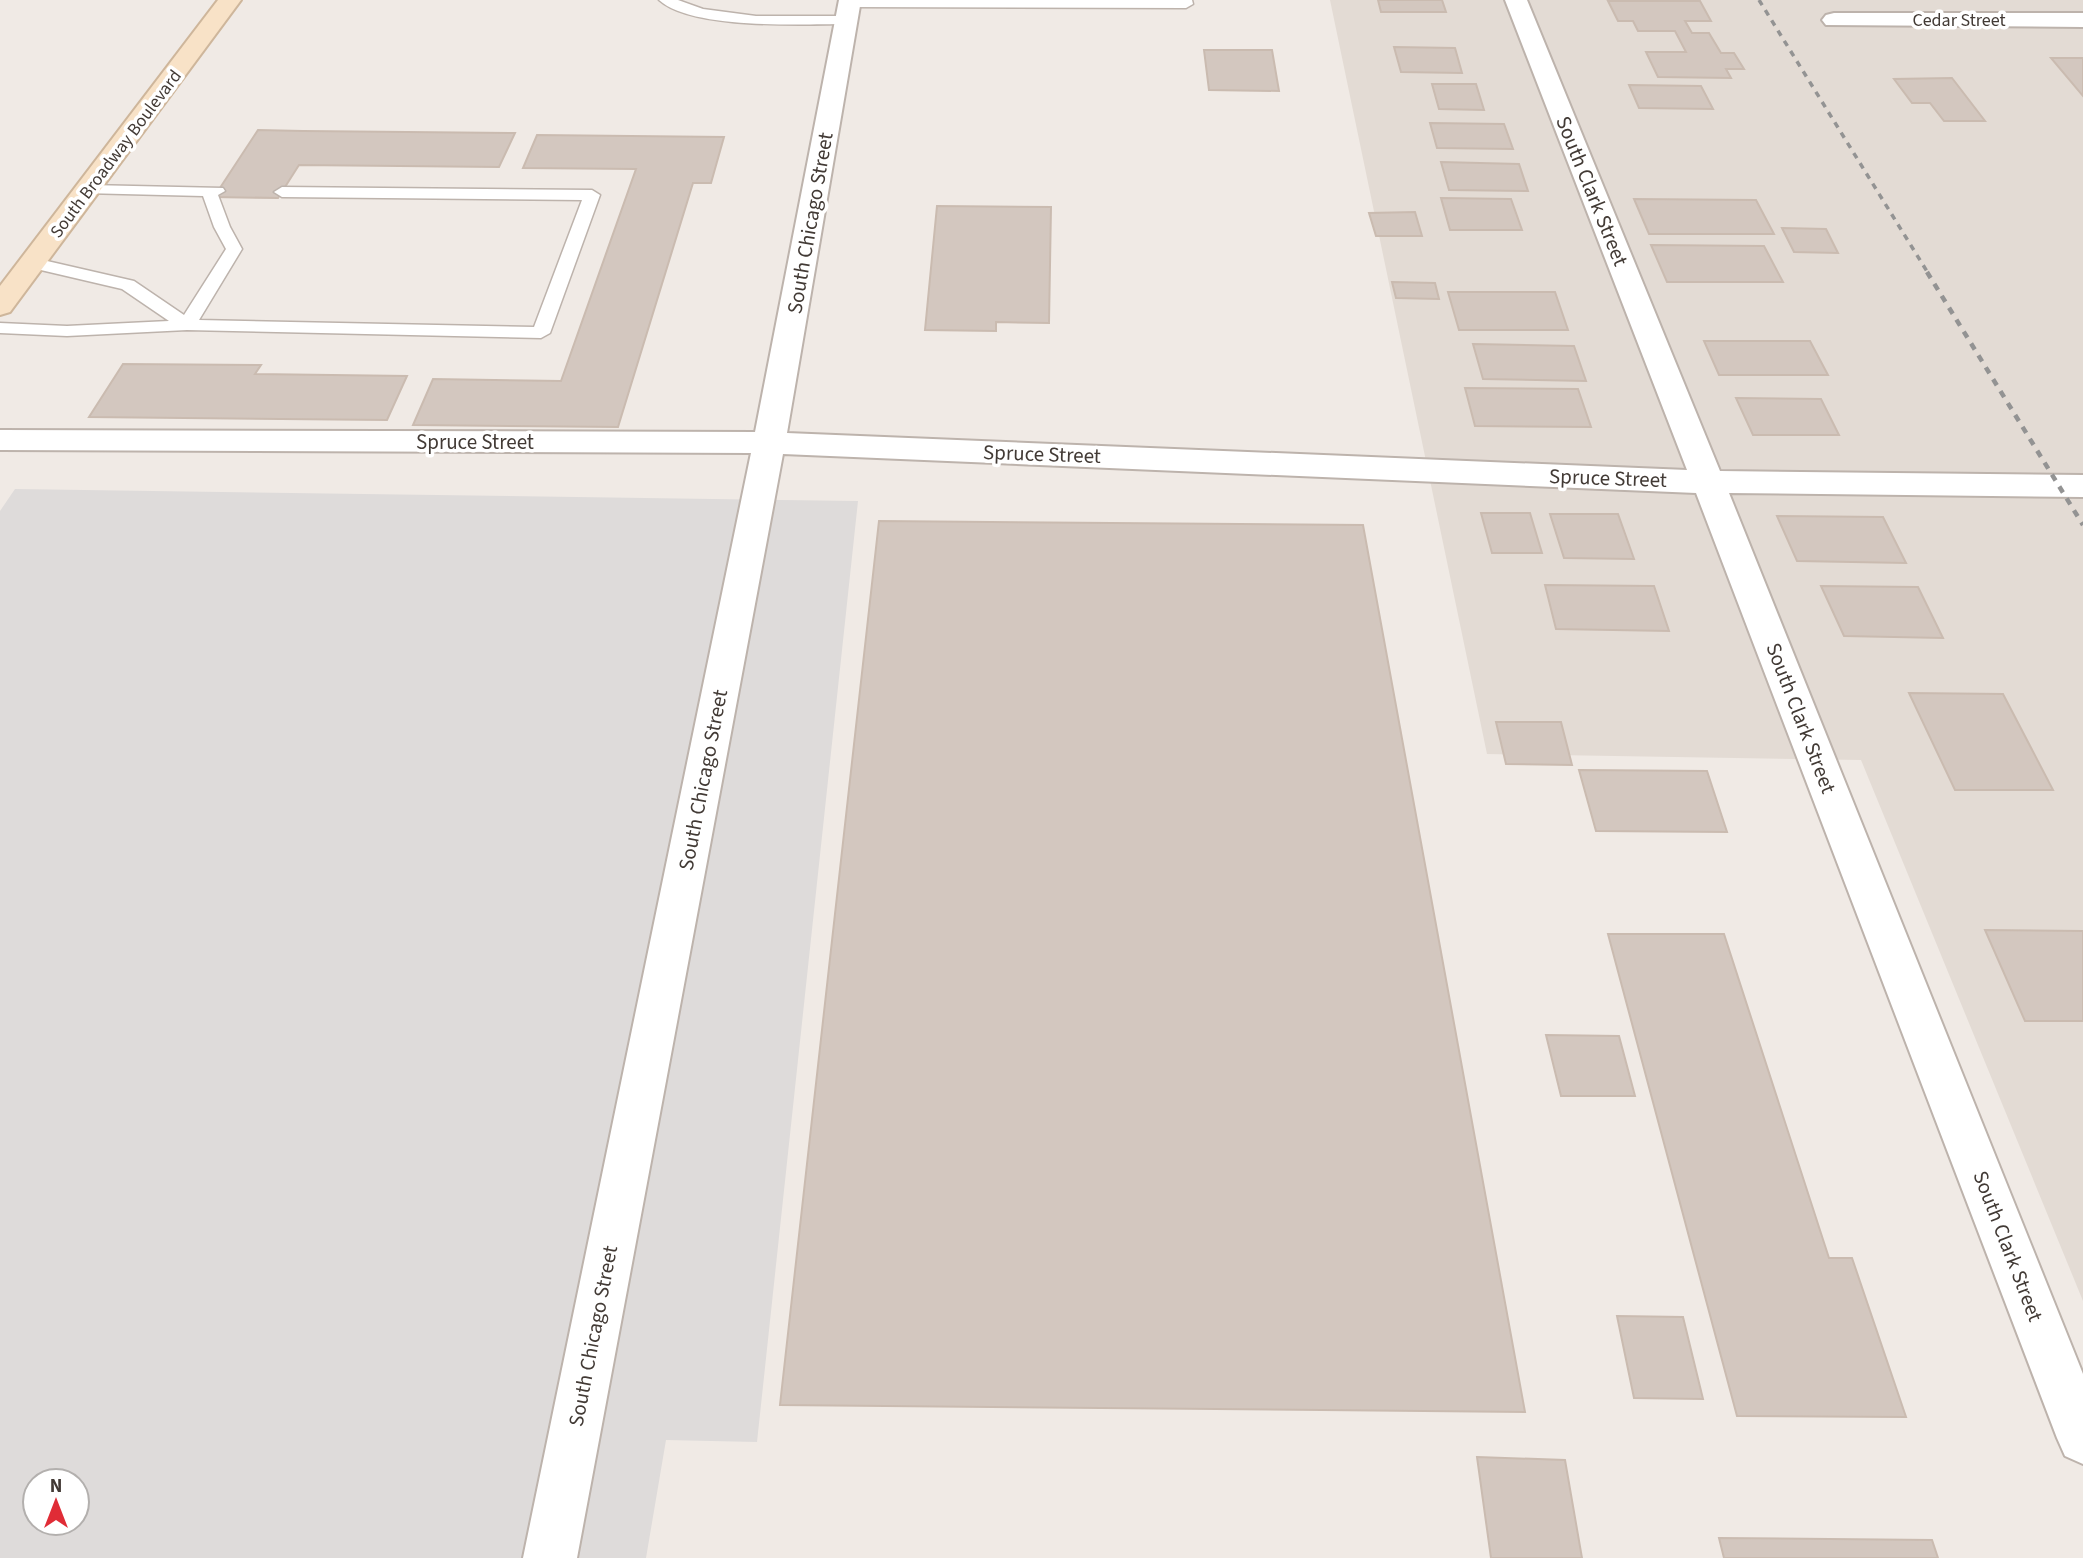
<svg xmlns="http://www.w3.org/2000/svg" width="2083" height="1558" viewBox="0 0 2083 1558" font-family="'Source Sans 3',sans-serif">
	<style>
		.residential { fill: #e3dbd4 }
		.parking { fill: #dedbda; fill-rule: evenodd }
		.building { fill: #d3c7bf; stroke: #cabbb0; stroke-width: 2 }
		.lines { fill: none; stroke-linecap: round; stroke-linejoin: round }
		.lane-casing { stroke: #bdb3ac; stroke-width: 3 }
		.street-casing { stroke: #bdb3ac; stroke-width: 4 }
		.secondary-casing { stroke: #ceb69b; stroke-width: 4 }
		.lane { fill: #fff; fill-rule: evenodd }
		.street { fill: #fff; fill-rule: evenodd }
		.secondary { fill: #f8e2c7; fill-rule: evenodd }
		.rail-far1 { stroke: #939393; stroke-width: 3.5; stroke-dasharray: 6 6; stroke-linecap: butt }
		.rail { stroke: #939393; stroke-width: 4.5; stroke-dasharray: 7 7; stroke-linecap: butt }
		.labels { text-anchor: middle; dominant-baseline: central; stroke-width: 7; stroke-linejoin: round; paint-order: stroke }
		.far-street-label { font-size: 18px; fill: #423a35; stroke: #fff }
		.street-label { font-size: 21px; fill: #423a35; stroke: #fff }
	</style>
	<rect width="100%" height="100%" fill="#f0eae5"/>
	<path class="residential" d="M1330 0H2083V1301L1861 760 1487 754Z"/>
	<path class="parking" d="M15 489 858 501 757 1442 666 1440 646 1558H0V511ZM35 1481H77V1523H35Z"/>
	<g class="building">
		<path d="M1378 0H1442L1446 12H1381Z"/>
		<path d="M1608 1H1700L1711 21H1685L1692 33H1709L1721 53H1734L1744 69H1726L1731 78 1658 77 1646 52H1686L1675 31H1638L1633 21H1618Z"/>
		<path d="M1394 47 1455 48 1462 73 1401 72Z"/>
		<path d="M1204 50H1272L1279 91 1209 90Z"/>
		<path d="M2051 58H2083V96Z"/>
		<path d="M1952 78 1985 121H1944L1930 103H1912L1894 79Z"/>
		<path d="M1432 84H1476L1484 110 1439 109Z"/>
		<path d="M1629 85 1701 86 1713 109 1639 108Z"/>
		<path d="M1430 123 1504 124 1513 149 1437 148Z"/>
		<path d="M258 130 303 131 515 133 499 167 299 165 278 198 214 197Z"/>
		<path d="M537 135 724 137 711 183H693L618 427 413 425 433 379 561 381 636 169 523 168Z"/>
		<path d="M1441 162 1519 164 1528 191 1449 190Z"/>
		<path d="M1441 198 1511 199 1522 230H1450Z"/>
		<path d="M1634 199 1756 200 1774 234H1649Z"/>
		<path d="M937 206 1051 207 1049 323 996 322V331L925 330Z"/>
		<path d="M1415 212 1422 236H1376L1369 213Z"/>
		<path d="M1782 228 1826 229 1838 253 1794 252Z"/>
		<path d="M1651 245 1764 246 1783 282H1667Z"/>
		<path d="M1392 282 1435 283 1439 299 1396 298Z"/>
		<path d="M1448 292H1555L1568 330H1459Z"/>
		<path d="M1704 341H1810L1828 375H1719Z"/>
		<path d="M1473 344 1574 346 1586 381 1483 379Z"/>
		<path d="M123 364 261 365 255 374 407 376 387 420 89 417Z"/>
		<path d="M1465 388 1578 389 1591 427 1475 426Z"/>
		<path d="M1736 398 1821 399 1839 435H1753Z"/>
		<path d="M1481 513H1530L1542 553H1492Z"/>
		<path d="M1550 514H1618L1634 559 1564 558Z"/>
		<path d="M1777 516 1883 517 1906 563 1797 561Z"/>
		<path d="M879 521 1363 525 1525 1412 780 1405Z"/>
		<path d="M1545 585 1654 586 1669 631 1556 629Z"/>
		<path d="M1821 586 1918 587 1943 638 1844 636Z"/>
		<path d="M1909 693 2003 694 2053 790H1955Z"/>
		<path d="M1496 722H1561L1572 765 1506 764Z"/>
		<path d="M1579 770 1707 771 1727 832 1596 831Z"/>
		<path d="M1985 930 2083 931V1021H2025Z"/>
		<path d="M1608 934H1724L1829 1258H1852L1906 1417 1737 1416Z"/>
		<path d="M1546 1035 1619 1036 1635 1096H1561Z"/>
		<path d="M1617 1316 1683 1317 1703 1399 1634 1398Z"/>
		<path d="M1477 1457 1565 1460 1582 1558H1491Z"/>
		<path d="M1719 1538 1932 1540 1938 1558H1724Z"/>
	</g>
	<g class="lines">
		<g class="lane-casing">
			<g id="lane">
				<path d="M659 0H678L703 9 756 16H846L853 20 846 24C802 24 692 30 659 0Z"/>
				<path d="M845 0H1192L1193 4 1186 8 850 7 845 6Z"/>
				<path d="M89 185 223 188 225 191 218 195 230 227 242 249 199 320 534 327 582 200 282 197 274 192 282 187 592 190 600 195 550 333 541 338 187 330 67 336 0 333V323L67 326 169 321 122 289 28 267 26 263 28 259 34 258 134 281 184 315 226 249 214 227 203 196 83 193 81 190 83 187Z"/>
			</g>
		</g>
		<g class="street-casing">
			<g id="street">
				<path d="M839 0H861L787 433 1687 470 1505 0H1527L1720 471 2083 475V497L1729 493 2083 1374V1464L2065 1456 2057 1438 1696 493 783 454 577 1558H523L751 453 0 450V430L755 432Z"/>
				<path d="M1834 13H2083V27L1826 25 1822 20 1826 15Z"/>
			</g>
		</g>
		<g class="secondary-casing">
			<path id="secondary" d="M218 0H241L10 312 0 315V286Z"/>
		</g>
		<use href="#lane" class="lane"/>
		<use href="#street" class="street"/>
		<use href="#secondary" class="secondary"/>
		<path class="rail-far1" d="M1759 0 1928 273"/>
		<path class="rail" d="M1927 272 2083 525"/>
	</g>
	<g class="labels">
		<g class="far-street-label">
			<text x="1959" y="20">Cedar Street</text>
			<text transform="translate(116 154) rotate(-53)">South Broadway Boulevard</text>
		</g>
		<g class="street-label">
			<text transform="translate(1592 191) rotate(68)">South Clark Street</text>
			<text transform="translate(810 223) rotate(-80)">South Chicago Street</text>
			<text x="475" y="442">Spruce Street</text>
			<text transform="translate(1042 454) rotate(2)">Spruce Street</text>
			<text transform="translate(1608 478) rotate(2)">Spruce Street</text>
			<text transform="translate(1801 718) rotate(69)">South Clark Street</text>
			<text transform="translate(703 780) rotate(-79)">South Chicago Street</text>
			<text transform="translate(2008 1246) rotate(69)">South Clark Street</text>
			<text transform="translate(593 1336) rotate(-79)">South Chicago Street</text>
		</g>
	</g>
	<g transform="translate(56 1502)"><circle r="33" fill="#ffffff" stroke="#b3b0ae" stroke-width="2"/>
	<path d="M0-5L12 26L0 18L-12 26Z" fill="#e02c36"/>
	<text y="-10" font-size="19" font-weight="bold" text-anchor="middle" fill="#423a35">N</text>
	</g>
</svg>
